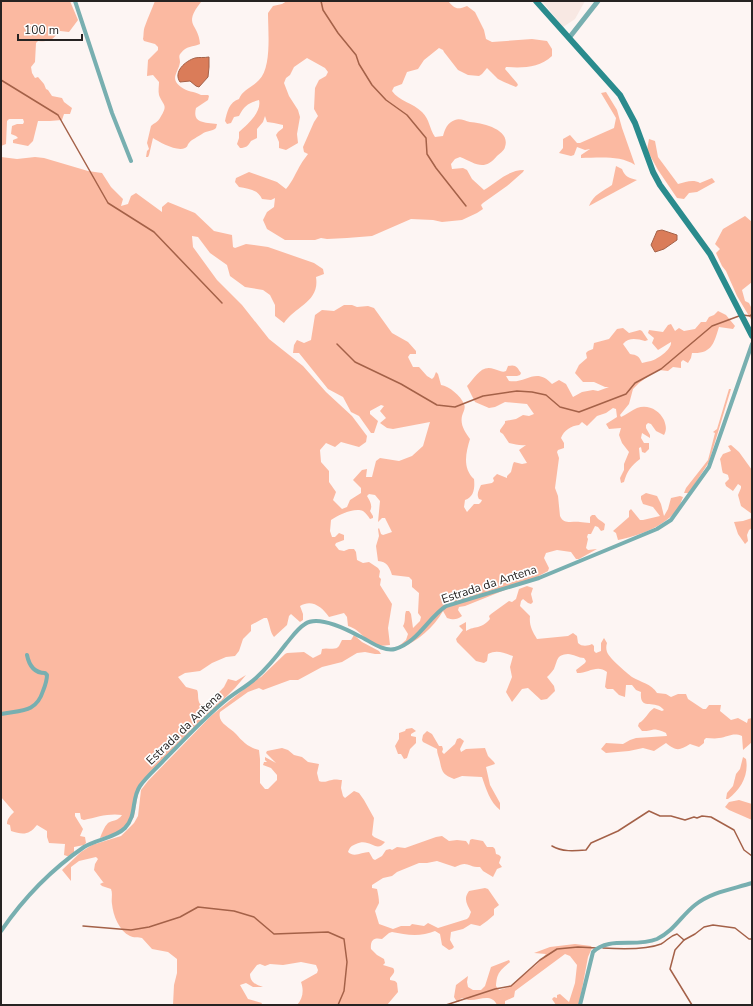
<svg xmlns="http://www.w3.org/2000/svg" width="753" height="1006" viewBox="0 0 753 1006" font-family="'Nunito Sans',sans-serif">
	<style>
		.built { fill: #f8e8e3 }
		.green { fill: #fbb9a1 }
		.water { fill: #da7c59; stroke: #a46148 }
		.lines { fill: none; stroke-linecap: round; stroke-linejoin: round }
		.stream { stroke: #a46148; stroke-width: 1.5 }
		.minor { stroke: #78afb0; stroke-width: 4 }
		.tertiary { stroke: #78afb0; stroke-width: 5 }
		.secondary { stroke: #2a8b8d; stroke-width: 6 }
		.labels { text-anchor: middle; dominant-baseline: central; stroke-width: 3.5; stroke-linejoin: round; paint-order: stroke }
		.street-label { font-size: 12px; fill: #262322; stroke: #fff }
	</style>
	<rect width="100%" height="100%" fill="#fdf5f3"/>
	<path class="built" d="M542 1H585L575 19 563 27Z"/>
	<g class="green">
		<path d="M1 1H70L78 20 69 32 60 31C52 40 51 42 38 41L36 43 35 62 31 67 32 73 35 78 38 77 44 84 46 89 48 90 52 96 62 98 64 102 72 108 70 114H64L62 120 50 121H38L33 141 28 146 13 143V140L18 138 16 136 11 134 12 126 17 124H23L24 122 23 119H9L7 121 6 144 1 146Z"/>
		<path d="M155 1H201V2C182 26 199 23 200 44 193 47 186 46 181 53 178 56 180 58 180 62 179 72 169 78 181 87 187 92 194 91 201 95H208L209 96 208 100 196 108C192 124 205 122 217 124L216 128C212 132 207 130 202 134 198 137 192 139 189 143 187 145 188 147 185 148 177 152 159 142 153 138L149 155 148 157H146L147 151 149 149 147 143 151 126C154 123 158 122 160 118 169 104 163 106 159 95 158 91 159 86 159 82L153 75 147 76 148 60 158 50V47L155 44 144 41 143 39C144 35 143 31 145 26 148 17 152 9 155 1Z"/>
		<path d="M287 1H448C455 9 457 10 467 6L475 12 484 30 486 39 492 42 532 39 547 41 552 49V56C539 68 523 68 506 67L505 69 517 83 518 85 516 87 504 82 498 79 487 68 482 74 479 76 468 75 458 70 444 52 443 50 439 48 424 60 418 69 407 72 402 84 394 87 392 91C399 101 413 103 422 112 430 120 429 128 435 137L443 136C445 129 447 123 455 120 460 118 465 121 470 122 482 123 511 129 505 147 504 151 500 153 497 156 484 172 475 163 460 157L455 159 451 164 452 169 463 168 467 170 472 179 484 190C497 182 508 170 524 170L523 172 507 186 483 203 481 205 483 209 477 213 462 220 442 222 433 220 411 219 372 236 347 238 327 239 321 238 315 240H285L267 229 263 220 267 212 274 207 275 198 271 200 262 199C258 189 248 189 239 187L235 182 236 178 249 172 277 182 286 189C293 181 296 172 301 164 303 160 306 157 308 154L304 152 303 147 314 122 318 116 314 109 315 88 319 80 326 76 328 72 325 68 307 58 294 67 290 75 286 78 284 83 289 96 298 110 300 117 297 134 298 143 286 150 279 148V142L276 135 278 132 283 128V125L274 123 267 122 265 116 263 122 257 129V138L251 141C248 146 246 148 240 148L237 144 239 138V132C247 125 262 112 259 100 248 103 244 106 239 116L234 117 231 123 227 124 225 121C227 112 229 102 239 99 242 90 253 87 259 80 272 68 268 30 268 13L273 6 282 4Z"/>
		<path d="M606 92 617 110 622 128 635 165C620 155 598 158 581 158V155L590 149 585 150 577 147 574 155 571 156 559 153 563 148V139L570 135 577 143H580L614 128 616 118 601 93Z"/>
		<path d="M649 139 655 141 658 157 678 184C686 182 693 179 700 183L712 178 715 182 697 192 689 193 684 199 677 198 658 170 647 150Z"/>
		<path d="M1 157 17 159 35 157 44 158 88 171 102 173 111 187 123 199 121 206 128 204 131 196 136 193 162 212V207L168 202 195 213 214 231 232 235 233 247 235 248 246 244 268 247 314 263 323 269 324 274 316 277C320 302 295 306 284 323L275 316V305L270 295 263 290 245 287 230 276 227 265 210 253 198 237 192 236 193 247 217 280 242 305 269 339 303 366 326 392 352 416 367 436 366 442 359 447 341 442 335 447 326 443 320 450 321 462 329 471V482L336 492 333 500 342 509 347 507 350 500 361 493V488L353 480 362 470 367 469 366 477H372L376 461 380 458 399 461 412 456 423 446 430 422 393 429 387 428 380 423 386 418 380 411 384 406 381 405 370 411V414L378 421 374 433H371L359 416 351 412 343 397 328 389 299 353H293L294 345 297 340 304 343 311 340 315 315 322 310 334 311 344 305H352L357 307 368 306 374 308 392 333 408 342 416 351V354H410L408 357 413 367H419L427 376 432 379 434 377 436 372 438 374 441 385C449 386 461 396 464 404 466 408 463 412 462 416 460 425 465 432 470 439 466 452 462 468 474 479 475 488 474 497 465 500L464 507 467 512 474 504H479L481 502 482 500 479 499C476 494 479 490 481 485L492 483 494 481 493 478 497 474 507 478V476L511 472 513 464 514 462 522 464 527 463 519 450 526 445C520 446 515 444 509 443L503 434 500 432V430L505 423V421L516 419 523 415 529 416 534 414 527 404 505 402 495 407 489 408 475 402 467 386C475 378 481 364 494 369 498 370 502 373 506 371L508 366C516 364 517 367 521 373L520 375 517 376H506L509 381C526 384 536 366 552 384L559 380 566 384 573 397 582 392 593 390 598 391 609 387H605L594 382H583L575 373 579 365 587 358 586 353 588 351 593 349 594 343 609 339 617 329 623 328 629 333 640 330 642 331 648 340 645 341C637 339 629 337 623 344L630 354C637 355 639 356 642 363 645 362 647 362 651 361 658 359 672 349 671 342L658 350 652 343 654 338 648 333 649 330 663 332 668 325 671 324 675 331 679 328 684 331 695 329 701 322H706L709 317 714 315 718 311 726 315 735 326 733 329 719 327C714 343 712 354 692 353L691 358 688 363 683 360 681 362V368L673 367 668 371 659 370 654 372 639 383 633 389 629 404 620 415 621 417C626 415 632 410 637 408 648 404 659 410 664 420 666 426 667 429 664 435L656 431 651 424 648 423 646 425V428L650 435V438L642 433 641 438 644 443H649V449L645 453 642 452 641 447 639 448 640 459C631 466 627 471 624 482L621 483 620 478 624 470V464L629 452 622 443 619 435 621 428 609 429 606 424 617 417 616 409 613 408 606 413 597 416 587 426 582 422 579 425C571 426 564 430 561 438L564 443V448L558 450 557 452 559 458 555 488 558 496 560 516C564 525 572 521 580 522 583 522 586 523 590 523V517L592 515H595C599 521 601 520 605 524L604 530 601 531 598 527 595 526 591 534H588L587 537 588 539 586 548 588 550 597 549 579 559H576L571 552 557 550 546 553 544 558 549 568 548 571 535 578 465 606 459 607 458 610 462 616C457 620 453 620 447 618L443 611C434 627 417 642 400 648L399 646 406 640 408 634 403 626C406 621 404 616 406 611H409L411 614 413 628 420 621 421 617 418 613 419 593 412 587V580L409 577 392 575C389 566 387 562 378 561L376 546 379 536 378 529 379 528 381 534 383 535 392 532 385 518H382L378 522 380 501 375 495 369 494 367 496C370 501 373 506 370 511L373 516V518L370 519C368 516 366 513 363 511 355 507 338 515 331 520L330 531 332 537H335L339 533 344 535V540L336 543 335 545 339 550 344 551 349 549H354L356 552 357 560 363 563 369 562 378 568 380 571 379 577 381 579 380 585 392 604 388 628 390 645C387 645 383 646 380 646 367 644 360 629 348 626L347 617 344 613 329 617C322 607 312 599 300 606L303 614V620L300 622 291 614 289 616 287 625 274 637C270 632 270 625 267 618H264L251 625V631L243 639 239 651 235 656 226 657 212 663 200 671 185 673 178 677 186 687 197 690C199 694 197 699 200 704H208L224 687 228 679 236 681 246 675 235 688 155 768 139 787 134 817 126 827 117 833 100 838C102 833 104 827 108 823 113 820 118 821 122 815 109 813 97 817 84 820L81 819 80 813H75V816L83 829 80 836 85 837 86 843 84 845 74 847V853L70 857 64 855 65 844 49 843 47 837V831L37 825C29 835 23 835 11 831L10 825 7 824C7 819 10 816 14 812L1 797Z"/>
		<path d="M616 166 622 169C625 177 629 178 637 180L589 206C593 195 603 191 612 185Z"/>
		<path d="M745 216 752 222V282L742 290 745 301 749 303 752 309V321L737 296 726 271 722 266 716 253 720 249 715 244 723 229Z"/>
		<path d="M729 389H731L709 462 689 493H684L686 488 708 460 715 433 713 432 717 429Z"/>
		<path d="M731 445 739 452 752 470V514L741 506 738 495 741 488V486L738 484 733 491 726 486 725 483 729 479 728 475C727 474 725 474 723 473 722 472 721 462 720 459L723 454 731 451 728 446Z"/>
		<path d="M646 493 657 496 661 504 664 516 668 509 671 498 680 496 683 497C681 502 679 508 676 511 663 527 638 536 618 540L616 533 613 531 629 517V511L631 509 640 520H643L660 516 653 507 643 504 641 499V496Z"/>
		<path d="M752 518V528L749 530 747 535 748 541 745 544 738 534 734 522 743 521Z"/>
		<path d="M527 586 533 588 531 594 533 602 531 604 528 603 523 599 521 601 520 606 530 616C529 625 532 631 537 639L568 636 573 633 577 636 578 643C582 647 588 646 592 644L594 646V651L596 653 601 651V643L604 638 607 643C606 646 606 649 607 652 610 659 626 672 632 677 640 682 652 684 657 693L666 694 671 697 678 694H686L688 699 703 709H706L709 705H721L720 711 731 720 738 718 747 723 748 719 752 718V742L743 750 742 736C733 732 728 737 719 738 715 739 710 738 706 738L704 740V743L699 747 690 744C679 751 676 751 666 743L654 751 643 748 629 751 606 753 601 749 606 743 623 744 630 740 636 738 667 736 666 733C651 726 654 732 642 731L638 726 639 723C645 720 648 712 654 708L662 711 664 710C655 698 639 712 641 692L636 690 632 685H626L625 697 619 695 613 689H607L605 687 607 672C597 664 589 673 577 673L576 670 585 663 586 661 584 658C579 658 573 654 568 654 556 655 558 660 554 669 552 672 550 674 547 677L554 686 555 691 547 699 541 700 528 688 522 689 512 702 506 692 512 677 510 667 513 656C504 653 497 649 488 654L487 661 484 663 476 661 457 642 456 639 463 630 459 626 466 622V631C476 625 480 630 490 619L489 616 491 614 509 601 512 602 516 599 519 589Z"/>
		<path d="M354 635 362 642 379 651 381 654H375L365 652 357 653 342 662 322 667 298 680H290L263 690 259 688 248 692 220 712C217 723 230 727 236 734 242 741 249 748 259 750L260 759V783L265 789H268L277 780V775L271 768 263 765 264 762H267L265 760V757L276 763 266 753 267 751 282 748 288 750 294 755 302 757 308 762 319 764 317 773 319 781C325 783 326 781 332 780 336 779 338 780 342 780L341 788 343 796 345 798 354 791 359 793 364 800 374 818 372 835 374 837 385 842C376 854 370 837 356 844 351 846 350 847 348 852 354 858 362 852 369 852L373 859 375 860 382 856 386 850 390 849 392 850 397 847 405 848 436 837 442 836 449 841 457 840 466 841 469 845 470 840 472 839 483 841 487 847H493L495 849 496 854 499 855 501 857 499 863 502 867 497 869 493 877 483 871 480 867C467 867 468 860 455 867L437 861 427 863H419L397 872 392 876 383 878 372 885V888L377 889C378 894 379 898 379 903L375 911 379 924 393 929 401 926H410L412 924 424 926 428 923 438 928 467 919 469 917 471 912C467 904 463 899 469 891L485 888 488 889 499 905 494 909V915L487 921 480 926 471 924 463 929 451 932 450 940 454 947 452 949 449 950 442 945 440 934 435 931C421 937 406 935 392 932L389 933 382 939C374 937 370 940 371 949L377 955 384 959 385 963 383 965 393 968C396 972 393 974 390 978V980L395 981 397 983 398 992 387 1005H297C303 999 304 990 301 982L317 973 318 970 316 965 301 962 283 965 270 964 265 966 260 964 257 965 250 974C250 982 256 985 263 987H253L246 983 240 985 248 999 262 1003 261 1005H173L174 985 177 973V959L168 952 152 949 142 938C139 937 133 938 130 936 119 931 113 915 112 904 111 899 113 894 111 889L102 886 100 884 104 882H103L94 870 95 864 98 859 96 857 79 861 71 867V881L62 870 81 852 92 845 121 836 134 823 138 816 141 790 148 781 211 716 254 681 261 677 285 654 287 653 304 652 313 658 321 654 322 649C327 647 336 651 339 646 340 644 341 642 342 640H351Z"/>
		<path d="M412 728 416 731 411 734V736L416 737V743L410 749 407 758 404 759 401 754H398L395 746 399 739V733L405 731 406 729Z"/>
		<path d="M427 731 432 734 439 746H442L443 749 442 752 444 754 455 744 457 739 460 738 464 741 460 749 461 752 466 749 485 748 488 756 494 762 495 764 486 767 490 785 500 803V810C490 802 486 789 482 777L462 776 454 779C444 775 442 773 440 762 439 757 437 754 437 749L423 742 422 740 423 735Z"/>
		<path d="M743 757 746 759C749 775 741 789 728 799H726L727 793 733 786 736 774 740 769Z"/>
		<path d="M739 800 752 804V820L729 810 725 807 729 802Z"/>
		<path d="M575 944 591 946 592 948 588 957 579 1005H556L552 999 554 997 557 998V995L560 994 569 1002 575 983 577 965 570 956 565 954 515 991 514 997 505 1001V1005H497C490 990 474 1005 463 998L460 999 459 1002H457L454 997 456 985 468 976 467 982 468 987 473 990H481L485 986 491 967 509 960 510 962C500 971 497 972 496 986L499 990 509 987 536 965 546 954 534 953 550 947Z"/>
	</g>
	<g class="water">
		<path d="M209 57V67L208 77 199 87 196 86 190 81 180 82C173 72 185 61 195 58 199 57 204 58 209 57Z"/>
		<path d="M662 230 677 235V240L664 249 655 252 651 245 657 231Z"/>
	</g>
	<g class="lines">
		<g class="stream">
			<path d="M321 1 323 10 338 33 356 55 359 64 372 85 386 100 407 115 426 138 427 154 436 168 466 206"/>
			<path d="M1 80 58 115 108 203 154 232 222 303"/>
			<path d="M743 315 750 316 752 314"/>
			<path d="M337 344 355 362 401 384 437 405 455 407 483 396 517 391 532 392 546 395 560 407 579 412 626 394 635 383 661 369 712 326 739 316"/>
			<path d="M552 846C562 852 574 851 586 850L591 843 618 831 649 811 660 816H671L685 820 694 817 697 818 702 816 711 817 734 830 744 850 752 856"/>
			<path d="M83 926 131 930 149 927 180 917 198 907 234 911 254 917 274 934 328 932 344 939 347 962 344 991 338 1005"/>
			<path d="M603 948C619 949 646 950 661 944 667 941 669 936 677 934L684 940"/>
			<path d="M446 1005 495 989 511 986 540 960 557 949 578 947 597 948"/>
			<path d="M692 1005 670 969 675 950 684 940 695 934 704 927 713 925 735 928 749 939H752"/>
		</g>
		<g class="minor">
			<path d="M75 1 112 113 131 161"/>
			<path d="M1 714C21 710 36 713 43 691 45 686 47 681 47 675L45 673C34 673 29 665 27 655"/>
			<path d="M1 931C23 899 52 869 84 847 97 839 115 838 125 828 137 816 131 799 140 786 147 776 157 768 165 759 185 739 204 718 226 700 236 692 247 686 256 678 267 668 277 656 286 644 292 637 297 629 305 624 318 615 346 629 359 636 370 641 383 652 395 649 417 643 428 618 446 606L539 578 657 529 671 520 709 467 752 344"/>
			<path d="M580 1005 593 952C609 936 636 948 657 939 674 931 681 916 695 905 711 892 733 889 752 883"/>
		</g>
		<path class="tertiary" d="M569 38 598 1"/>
		<path class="secondary" d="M536 1 620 95 635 123 653 172 660 185 710 254 752 336"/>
	</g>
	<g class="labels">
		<g class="street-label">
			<text transform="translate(489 584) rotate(-18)">Estrada da Antena</text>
			<text transform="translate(184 728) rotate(-44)">Estrada da Antena</text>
		</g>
	</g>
	<rect width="753" height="1006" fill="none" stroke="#262322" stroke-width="4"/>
	<path d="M18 34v6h64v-6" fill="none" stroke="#262322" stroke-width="2"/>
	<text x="24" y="34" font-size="12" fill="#262322" stroke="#ffffff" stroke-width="3" paint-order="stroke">100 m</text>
</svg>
